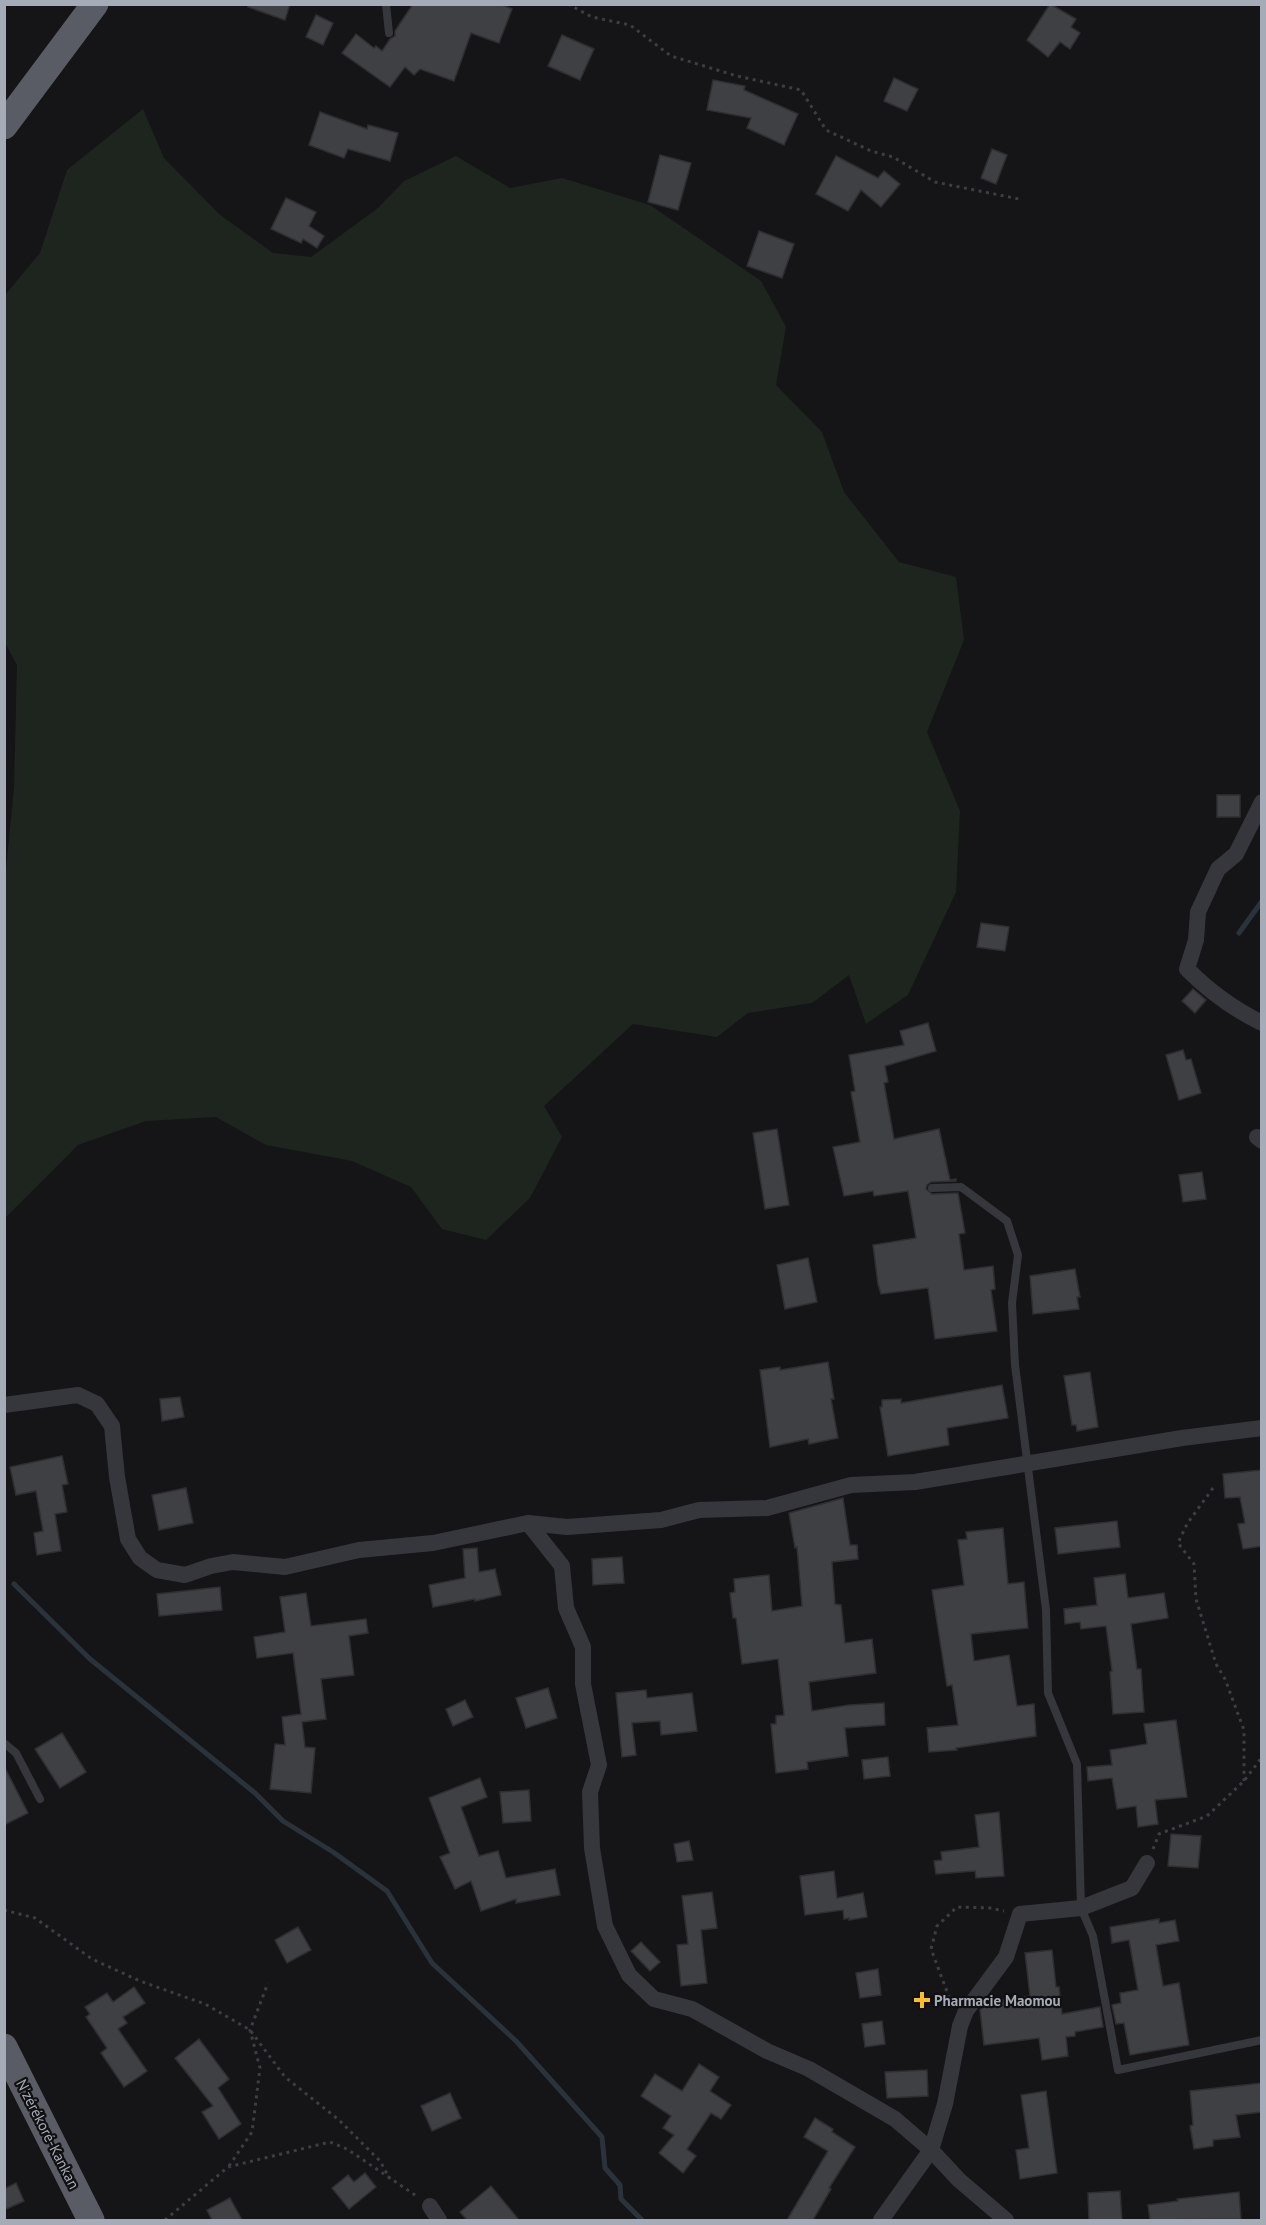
<svg xmlns="http://www.w3.org/2000/svg" width="1266" height="2225" viewBox="0 0 1266 2225" font-family="'PT Sans',sans-serif">
	<style>
		.green { fill: #1d251e }
		.lines { fill: none; stroke-linecap: round; stroke-linejoin: round }
		.stream { stroke: #2a333c; stroke-width: 5 }
		.building { fill: #3f4044; stroke: #2f2f33; stroke-width: 1.5 }
		.path { stroke: #3c3e44; stroke-width: 3; stroke-dasharray: 3 4.5; stroke-linecap: butt }
		.service { stroke: #36373c; stroke-width: 8 }
		.minor { stroke: #36373c; stroke-width: 16 }
		.trunk { stroke: #5a5c65; stroke-width: 27 }
		.poi-dot { fill: #fdbd28; stroke: #101012; stroke-width: 2 }
		.labels { text-anchor: middle; dominant-baseline: central; stroke-width: 4.5; stroke-linejoin: round; paint-order: stroke }
		.poi-label { font-size: 15px; font-weight: bold; fill: #a6abb8; stroke: #101012; text-anchor: start }
		.street-label { font-size: 15px; fill: #a6abb8; stroke: #101012 }
	</style>
	<rect width="100%" height="100%" fill="#151517"/>
	<path class="green" d="M143 109 164 158 219 214 273 253 311 257 378 208 404 181 456 156 510 188 562 178 650 205 761 281 786 327 776 385 822 432 844 492 899 562 956 577 964 640 927 732 960 811 956 892 908 995 866 1024 849 975 812 1003 748 1013 717 1037 633 1024 544 1106 562 1137 530 1198 486 1240 442 1229 411 1187 352 1161 266 1145 216 1117 146 1121 78 1145 5 1218 4 891 14 787 17 665 4 641 5 295 40 253 67 170Z"/>
	<g class="lines">
		<g class="stream">
			<path d="M1239 933 1262 901"/>
			<path d="M14 1584 90 1659 255 1793 283 1821 333 1852 387 1891 432 1963 516 2041 602 2137 605 2168 620 2185 621 2199 642 2220"/>
		</g>
	</g>
	<g class="building">
		<path d="M248 4H290L285 20 248 7Z"/>
		<path d="M413 4H500L512 9 499 43 471 33 454 81 420 69 414 75 405 67 390 87 342 53 356 34 374 48 376 46 382 51 390 39 395 36V31Z"/>
		<path d="M1050 4 1076 19 1071 27 1080 33 1070 49 1060 42 1048 57 1027 40Z"/>
		<path d="M316 15 333 23 323 45 306 37Z"/>
		<path d="M562 35 594 49 580 80 548 66Z"/>
		<path d="M894 78 918 89 907 111 884 101Z"/>
		<path d="M713 80 745 86 744 90 798 114 784 145 747 128 751 118 707 110Z"/>
		<path d="M320 112 367 129 368 125 398 133 390 161 348 149 344 158 309 145Z"/>
		<path d="M992 149 1007 155 996 184 981 178Z"/>
		<path d="M660 155 691 163 678 210 648 202Z"/>
		<path d="M836 156 878 178 884 171 900 184 881 207 861 190 848 211 816 194Z"/>
		<path d="M286 198 316 212 309 226 324 236 317 248 303 239 301 243 271 229Z"/>
		<path d="M759 231 794 244 782 278 747 266Z"/>
		<rect x="1217" y="795" width="23" height="22"/>
		<path d="M981 923 1009 927 1005 951 977 947Z"/>
		<path d="M1193 989 1206 1000 1195 1013 1182 1001Z"/>
		<path d="M928 1023 936 1051 885 1066 888 1082 884 1083 894 1139 939 1129 950 1180 956 1179V1181L931 1182 927 1185 926 1189 932 1194 958 1193 965 1233 959 1234 964 1270 993 1266 995 1289 991 1290 997 1331 935 1339 928 1288 881 1294 878 1284 873 1245 916 1238 908 1191 874 1196 873 1191 844 1196 833 1147 860 1142 851 1092 855 1091 849 1055 904 1045 900 1031Z"/>
		<path d="M1183 1050 1186 1060 1191 1059 1201 1093 1179 1100 1166 1055Z"/>
		<path d="M777 1129 789 1205 765 1209 753 1133Z"/>
		<path d="M1202 1172 1206 1199 1183 1202 1179 1175Z"/>
		<path d="M808 1258 817 1302 785 1309 777 1265Z"/>
		<path d="M1075 1269 1080 1297H1077L1079 1309 1033 1314 1030 1276Z"/>
		<path d="M828 1362 834 1399H831L838 1438 809 1444 808 1439 770 1447 760 1370 780 1367V1370Z"/>
		<path d="M1090 1372 1098 1427 1077 1431 1076 1425H1072L1064 1376Z"/>
		<path d="M1002 1385 1008 1418 947 1428 949 1445 888 1456 880 1407H882V1400L901 1399V1403Z"/>
		<path d="M180 1397 184 1417 162 1421 160 1399Z"/>
		<path d="M62 1456 68 1484 62 1485 67 1512 55 1514 61 1551 37 1555 34 1533 43 1531 36 1491 16 1495 10 1467Z"/>
		<path d="M1262 1470V1546L1243 1549 1238 1524 1245 1523 1240 1497 1225 1498 1223 1474Z"/>
		<path d="M186 1488 193 1523 159 1530 152 1495Z"/>
		<path d="M843 1498 850 1545H857L858 1559 832 1562 835 1604 841 1605 845 1643 872 1639 876 1673 809 1682 812 1711 849 1705 884 1703 885 1725 845 1728 848 1756 807 1762 808 1769 776 1773 771 1724H776V1716L784 1715 778 1659 742 1664 736 1618H733L730 1593 735 1592 734 1579 769 1575 772 1611 802 1606 797 1547 795 1548 789 1513Z"/>
		<path d="M1117 1521 1120 1547 1058 1554 1055 1528Z"/>
		<path d="M1003 1528 1008 1584 1024 1582 1028 1628 971 1634 974 1661 1009 1655 1017 1706 1034 1704 1036 1736 956 1748 957 1750 929 1752 927 1728 958 1725 952 1685 947 1686 932 1590 964 1585 958 1540 967 1539 966 1532Z"/>
		<path d="M477 1548 479 1572 495 1569 501 1595 475 1601V1599L433 1607 429 1585 465 1578 463 1549Z"/>
		<path d="M622 1557 624 1583 593 1585 592 1559Z"/>
		<path d="M1125 1574 1128 1598 1164 1593 1168 1618 1131 1624 1137 1669H1141L1144 1712 1113 1714 1110 1672 1112 1671 1106 1626 1081 1629 1080 1622 1065 1624 1064 1609 1097 1605 1094 1578Z"/>
		<path d="M220 1587 222 1610 159 1616 157 1594Z"/>
		<path d="M306 1593 311 1626 366 1619 368 1633 349 1636 354 1675 321 1679 326 1719 302 1722 305 1747 315 1748 311 1793 270 1789 275 1744 285 1745 282 1717 301 1714 293 1653 257 1658 254 1637 285 1632 280 1597Z"/>
		<path d="M548 1688 557 1718 526 1728 516 1698Z"/>
		<path d="M646 1690 647 1698 692 1693 697 1731 661 1735 660 1721 632 1723 636 1755 622 1757 616 1693Z"/>
		<path d="M465 1700 473 1717 453 1726 446 1709Z"/>
		<path d="M1176 1720 1187 1797 1155 1800 1158 1824 1138 1827 1136 1806 1117 1809 1112 1778 1088 1781 1087 1767 1112 1765 1110 1750 1147 1744 1144 1724Z"/>
		<path d="M62 1733 86 1772 60 1788 35 1749Z"/>
		<path d="M888 1757 890 1776 864 1779 862 1760Z"/>
		<path d="M4 1766 28 1813 4 1825Z"/>
		<path d="M480 1778 487 1797 461 1807 479 1856 498 1851 506 1878 555 1869 560 1895 516 1903V1899L481 1911 471 1881 455 1889 440 1857 450 1853 429 1798Z"/>
		<path d="M529 1790 531 1821 503 1823 500 1792Z"/>
		<path d="M999 1812 1004 1876 976 1878 975 1871 936 1874 934 1861 942 1860 941 1852 979 1847 975 1815Z"/>
		<path d="M1171 1834 1201 1836 1198 1868 1168 1866Z"/>
		<path d="M689 1841 693 1860 677 1862 674 1844Z"/>
		<path d="M834 1871 837 1898 863 1893 867 1917 849 1920V1918L844 1919 843 1910 805 1915 800 1876Z"/>
		<path d="M712 1892 717 1928 701 1930 707 1983 681 1986 677 1945 688 1944 682 1896Z"/>
		<path d="M1159 1919V1923L1175 1920 1179 1941 1156 1945 1163 1986 1179 1983 1189 2045 1130 2055 1124 2023 1116 2024 1112 2005 1121 2003 1120 1993 1138 1990 1129 1940 1112 1943 1110 1927Z"/>
		<path d="M298 1927 311 1950 287 1963 275 1940Z"/>
		<path d="M641 1942 660 1962 650 1971 631 1951Z"/>
		<path d="M1052 1950 1056 1987H1059L1062 2014 1100 2007 1103 2027 1075 2032V2036L1066 2037 1068 2056 1042 2060 1039 2038 984 2045 980 2010 986 2002 1030 1996 1025 1953Z"/>
		<path d="M878 1969 881 1995 860 1998 856 1973Z"/>
		<path d="M134 1987 145 2003 123 2017 127 2023 118 2029 147 2071 124 2087 101 2053 107 2048 86 2017 90 2014 85 2007 107 1993 113 2002Z"/>
		<path d="M882 2021 885 2044 865 2047 862 2024Z"/>
		<path d="M199 2039 229 2079 218 2088 241 2124 219 2139 202 2112 213 2106 175 2058Z"/>
		<path d="M699 2064 719 2077 710 2091 731 2105 721 2119 711 2113 687 2149 696 2156 683 2173 659 2153 674 2135 663 2128 671 2116 641 2096 655 2074 682 2091Z"/>
		<path d="M927 2070 928 2096 887 2098 885 2072Z"/>
		<path d="M1262 2083V2112L1236 2115 1240 2137 1213 2140V2146L1194 2149 1190 2126 1193 2125 1190 2091Z"/>
		<path d="M1046 2091 1057 2173 1020 2179 1016 2150 1029 2148 1021 2095Z"/>
		<path d="M450 2093 461 2118 432 2131 421 2106Z"/>
		<path d="M815 2118 833 2129 832 2132 855 2147 829 2188 831 2189 813 2220H787L828 2151 804 2137Z"/>
		<path d="M365 2173 376 2187 349 2209 332 2188 348 2175 354 2182Z"/>
		<path d="M16 2183 24 2201 4 2210V2189Z"/>
		<path d="M491 2186 519 2220H467L460 2212Z"/>
		<path d="M1120 2191 1122 2220H1089L1088 2193Z"/>
		<path d="M1239 2192 1241 2219 1150 2220 1148 2205 1178 2201 1177 2199Z"/>
		<path d="M230 2198 242 2220H212L207 2210Z"/>
	</g>
	<g class="lines">
		<g class="path">
			<path d="M568 4 592 17 630 25 671 56 737 76 801 90 826 130 871 151 893 157 935 182 1019 199"/>
			<path d="M1213 1488 1187 1524 1178 1543 1194 1564 1196 1599 1216 1664 1225 1679 1244 1730V1781"/>
			<path d="M1153 1849 1159 1834 1207 1816 1244 1781 1262 1757"/>
			<path d="M4 1910 35 1918 92 1959 140 1981 205 2004 250 2030 285 2077 339 2120 380 2161 390 2179"/>
			<path d="M952 2005 931 1949 937 1926 957 1907 990 1908 1004 1911"/>
			<path d="M229 2166 252 2132 260 2068 250 2030 268 1983"/>
			<path d="M165 2220 228 2167 330 2142 347 2149 418 2197"/>
		</g>
		<g class="service">
			<path d="M386 4 389 33"/>
			<path d="M932 1188 961 1187 1007 1221 1018 1255 1012 1303 1015 1365 1046 1610 1048 1693 1077 1764 1081 1908 1093 1936 1118 2070 1262 2040"/>
			<path d="M4 1743 16 1753 40 1799"/>
		</g>
		<g class="minor">
			<path d="M1262 802 1236 854 1218 869 1198 912 1196 940 1187 969C1209 991 1233 1009 1262 1023"/>
			<path d="M1257 1137 1262 1141"/>
			<path d="M4 1405 78 1395 97 1404 112 1426 117 1477 128 1539 140 1558 157 1570 185 1575 211 1566 233 1562 285 1567 359 1550 433 1543 528 1523 567 1527 661 1520 699 1510 767 1508 851 1485 915 1482 1182 1438 1262 1428"/>
			<path d="M528 1523 562 1566 566 1608 583 1647V1684L599 1765 590 1792 592 1848 605 1926 629 1975 654 1999 692 2009 767 2051 809 2069 895 2119 931 2150 959 2180 1006 2220"/>
			<path d="M430 2206 439 2220"/>
			<path d="M881 2220 931 2150 945 2104 960 2026 966 2011 1006 1957 1020 1914 1081 1908 1132 1888 1147 1863"/>
		</g>
		<g class="trunk">
			<path d="M4 126 95 4"/>
			<path d="M4 2047 91 2220"/>
		</g>
	</g>
	<path class="poi-dot" d="M919 1991h6v6h6v6h-6v6h-6v-6h-6v-6h6z"/>
	<g class="labels">
		<g class="poi-label">
			<text x="934" y="2000">Pharmacie Maomou</text>
		</g>
		<g class="street-label">
			<text transform="translate(48 2134) rotate(63)">N'zérékoré-Kankan</text>
		</g>
	</g>
	<rect width="1266" height="2225" fill="none" stroke="#a6abb8" stroke-width="12"/>
</svg>
